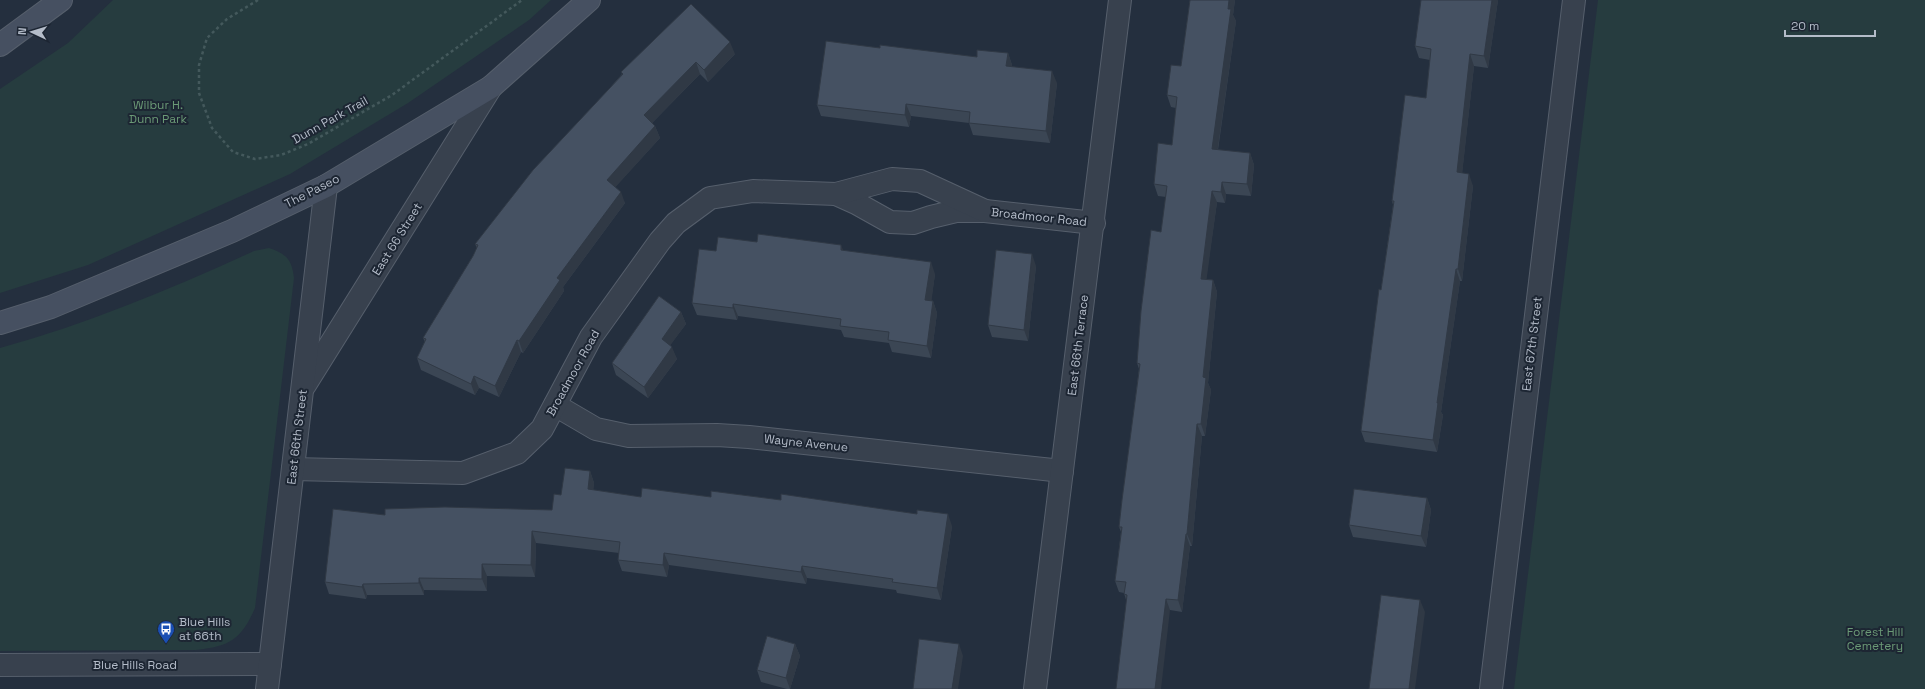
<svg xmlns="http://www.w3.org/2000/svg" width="1925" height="689" viewBox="0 0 1925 689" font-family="'Space Grotesk',sans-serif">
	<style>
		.green { fill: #263c3f }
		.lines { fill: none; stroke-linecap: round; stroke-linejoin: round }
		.minor-casing { stroke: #565f6c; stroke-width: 24 }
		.secondary-casing { stroke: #565f6c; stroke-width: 24 }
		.path { stroke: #44595c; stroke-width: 2.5; stroke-dasharray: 3 3; stroke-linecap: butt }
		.minor { stroke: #38414e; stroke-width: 22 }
		.secondary { stroke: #465061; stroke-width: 22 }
		.wall { fill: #3b4654 }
		.shaded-wall { fill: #303945 }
		.building { fill: #455162; stroke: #303945 }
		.labels { text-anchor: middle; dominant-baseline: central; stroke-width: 4; stroke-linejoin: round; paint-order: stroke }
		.park-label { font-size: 12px; fill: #6b9a76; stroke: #1d2633 }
		.street-label { font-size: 12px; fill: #b4bcc9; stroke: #1d2633 }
		.poi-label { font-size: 12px; fill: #b4bcc9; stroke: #1d2633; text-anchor: start }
	</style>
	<rect width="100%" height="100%" fill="#242f3e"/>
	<g class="green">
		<path d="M113 0H551L529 20 408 103 290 174 88 265 0 293V89L68 43Z"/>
		<path d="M1598 0H1925V689H1514Z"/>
		<path d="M269 248C287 254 292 260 294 278L255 608C241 640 230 646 196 650L0 651V348C87 324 171 289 254 251Z"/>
	</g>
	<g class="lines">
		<g class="minor-casing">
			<g id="minor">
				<path d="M836 194 856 203 890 222 913 223 931 217 956 211H985L1094 223"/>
				<path d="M305 385 491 87"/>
				<path d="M555 405 596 429 629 436 717 435 749 437 1062 471"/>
				<path d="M293 469 463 473 517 453 542 429 591 337 660 241 676 223 710 198 753 191 836 194 892 179 920 181 985 211"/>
				<path d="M0 665 270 664"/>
				<path d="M267 689 326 186"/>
				<path d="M1035 689 1120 0"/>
				<path d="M1491 689 1574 0"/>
			</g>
		</g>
		<g class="secondary-casing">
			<g id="secondary">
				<path d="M0 45 61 0"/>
				<path d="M0 323 51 307 232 231 326 186 491 87 589 0"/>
			</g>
		</g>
		<path class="path" d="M258 0 227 19 207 38 199 65V93L212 128 233 152 255 159 281 155 308 144 392 95 522 0"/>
		<use href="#minor" class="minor"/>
		<use href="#secondary" class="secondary"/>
	</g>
	<g class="wall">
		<path d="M1190 0H1235L1233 15 1236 21 1218 150 1250 153 1254 165 1251 196 1226 194 1225 203 1217 202 1206 279 1213 280 1217 292 1208 383 1211 390 1205 436H1202L1192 546H1190L1182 612 1170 610 1126 600 1124 593 1119 592 1115 581 1121 532 1119 527 1139 369 1137 363 1161 232 1166 197 1158 196 1154 184 1172 145 1176 108 1171 107 1167 95 1181 66Z"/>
		<path d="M1498 0 1488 68 1474 66 1462 173 1473 186 1462 281H1460L1441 412 1443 415 1437 452 1365 442 1361 431 1393 205 1392 201 1426 98 1430 60 1419 58 1415 46Z"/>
		<path d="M880 48 977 57 1008 53 1012 65V67L1057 83 1050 143 973 135 969 123 911 116 909 127 821 116 817 105Z"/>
		<path d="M735 54 708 82 700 74 652 123 655 126 660 138 615 187 625 203 563 287 564 291 523 353 521 352 499 397 479 388 475 395 421 370 417 358 425 342 423 338 473 256 477 248 475 244 622 74 621 72Z"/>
		<path d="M757 242 843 251 935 274 931 301H933L937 313 931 358 892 352 889 343 844 337 841 330 738 316 737 320 697 315 692 303Z"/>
		<path d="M1036 266 1028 341 992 337 988 325Z"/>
		<path d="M681 312 686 324 670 345 677 359 648 398 616 375 612 363Z"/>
		<path d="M590 471 594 483 593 490 641 497H711L952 526 941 600 897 593 896 590 807 578 806 584 669 565 667 577 622 571 618 560 619 553 536 543 535 577 487 576V591L424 590V595H367L366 599 329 594 325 582 385 515 552 510 561 495Z"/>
		<path d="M1427 498 1431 510 1426 547 1353 537 1349 525Z"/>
		<path d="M795 644 800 656 790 689H787L761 682 757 670Z"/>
	</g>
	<g class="shaded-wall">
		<path d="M1229 0H1235L1233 15 1236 21 1216 161 1212 149Z"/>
		<path d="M1492 0H1498L1488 68 1484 56Z"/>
		<path d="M730 42 735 54 708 82 704 70Z"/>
		<path d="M1008 53 1012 65 1010 78 1006 66Z"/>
		<path d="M1470 54 1474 66 1461 184 1457 172Z"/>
		<path d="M696 62 700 74 648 127 644 115Z"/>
		<path d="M1052 71 1057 83 1050 143 1046 131Z"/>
		<path d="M906 104 911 116 909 127 905 115Z"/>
		<path d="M655 126 660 138 611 192 607 180Z"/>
		<path d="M1250 153 1254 165 1251 196 1247 184Z"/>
		<path d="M1469 174 1473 186 1462 281 1458 269Z"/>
		<path d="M1222 182 1226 194 1225 203 1221 192Z"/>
		<path d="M1212 191 1217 202 1205 291 1201 279Z"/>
		<path d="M621 192 625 203 563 287 564 291 523 353 519 341 557 278Z"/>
		<path d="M841 245 846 257 841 250Z"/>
		<path d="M1032 254 1036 266 1028 341 1024 330Z"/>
		<path d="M931 262 935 274 930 312 925 300Z"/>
		<path d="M1456 269 1460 281 1441 412 1443 415 1437 452 1433 440 1437 403Z"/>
		<path d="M1213 280 1217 292 1208 383 1211 390 1205 436 1201 424 1203 377Z"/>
		<path d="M933 301 937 313 931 358 927 346Z"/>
		<path d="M733 304 738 316 737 320 733 308Z"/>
		<path d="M681 312 686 324 666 351 662 339Z"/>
		<path d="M517 340 521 352 499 397 495 386Z"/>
		<path d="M672 347 677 359 648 398 644 387Z"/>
		<path d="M474 376 479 388 475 395 471 384Z"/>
		<path d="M1197 424 1202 436 1192 546 1187 534Z"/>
		<path d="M590 471 594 483 592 501 588 489Z"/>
		<path d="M1427 498 1431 510 1426 547 1421 536Z"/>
		<path d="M948 514 952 526 941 600 937 588Z"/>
		<path d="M532 531 536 543 535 577 531 565Z"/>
		<path d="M1186 534 1190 546 1182 612 1178 600Z"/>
		<path d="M664 553 669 565 667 577 663 565Z"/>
		<path d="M482 564 487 576V591L482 579Z"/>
		<path d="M802 566 807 578 806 584 801 572Z"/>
		<path d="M419 578 424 590V595L419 583Z"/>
		<path d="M363 584 367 595 366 599 362 587Z"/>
		<path d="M1166 599 1170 610 1161 689H1155Z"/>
		<path d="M1420 600 1425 612 1415 689H1409Z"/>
		<path d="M795 644 800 656 790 689 786 678Z"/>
		<path d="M959 644 963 656 958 689H952Z"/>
	</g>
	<g class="building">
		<path d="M1190 0H1229L1228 9H1231L1212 149 1250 153 1247 184 1222 182 1221 192 1212 191 1201 279 1213 280 1203 377 1206 378 1201 424H1197L1187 534H1186L1178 600 1166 599 1155 689H1116L1127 595 1124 594 1126 582 1115 581 1122 527H1119L1122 500 1140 364 1137 363 1141 311 1151 230 1161 232 1167 186 1154 184 1158 143 1172 145 1177 97 1167 95 1171 65 1181 66Z"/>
		<path d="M1421 0H1492L1484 56 1470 54 1457 172 1469 174 1458 269H1456L1437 403H1438L1433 440 1361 431 1379 289 1381 290 1394 201H1392L1405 95 1426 98 1431 49 1415 46Z"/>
		<path d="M691 4 730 42 704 70 696 62 644 115 655 126 607 180 621 192 557 278 560 280 519 341 517 340 495 386 474 376 471 384 417 358 426 339 423 338 473 256 478 245 475 244 533 170 623 74 621 72Z"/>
		<path d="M826 41 880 48V45L977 57V50L1008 53 1006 66 1052 71 1046 131 969 123 970 112 906 104 905 115 817 105Z"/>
		<path d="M758 234 841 245V250L931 262 925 300 933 301 927 346 888 340 889 332 840 326 841 319 733 304V308L692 303 699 249 716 251 718 237 757 242Z"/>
		<path d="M996 250 1032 254 1024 330 988 325Z"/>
		<path d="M659 296 681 312 662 339 672 347 644 387 612 363Z"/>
		<path d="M565 468 590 471 588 489 641 497 642 488 711 497V491L781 500V494L917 514V510L948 514 937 588 892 582 893 579 802 566 801 572 664 553 663 565 618 560 620 542 532 531 531 565 482 564V579L419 578V583L363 584 362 587 325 582 333 509 385 515V509L445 507 552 510 554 494 561 495Z"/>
		<path d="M1354 489 1427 498 1421 536 1349 525Z"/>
		<path d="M1381 595 1420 600 1409 689H1369Z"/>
		<path d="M767 636 795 644 786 678 757 670Z"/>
		<path d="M919 639 959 644 952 689H913Z"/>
	</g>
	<defs>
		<g id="bus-pin" transform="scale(0.9)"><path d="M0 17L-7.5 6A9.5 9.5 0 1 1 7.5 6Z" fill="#1a4fb4" stroke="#1d2633"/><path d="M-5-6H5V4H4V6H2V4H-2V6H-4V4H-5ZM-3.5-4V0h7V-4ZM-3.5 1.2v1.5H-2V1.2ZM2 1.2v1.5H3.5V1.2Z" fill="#fff"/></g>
	</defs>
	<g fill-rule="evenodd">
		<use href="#bus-pin" x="166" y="629"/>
	</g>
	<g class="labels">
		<g class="park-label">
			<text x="158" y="105">Wilbur H.<tspan x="158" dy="14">Dunn Park</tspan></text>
			<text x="1875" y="632">Forest Hill<tspan x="1875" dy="14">Cemetery</tspan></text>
		</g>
		<g class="street-label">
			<text transform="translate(330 120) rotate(-29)">Dunn Park Trail</text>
			<text transform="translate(312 191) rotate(-27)">The Paseo</text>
			<text transform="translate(1039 217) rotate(6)">Broadmoor Road</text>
			<text transform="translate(397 239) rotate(-58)">East 66 Street</text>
			<text transform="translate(1532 344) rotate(-83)">East 67th Street</text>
			<text transform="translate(1078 345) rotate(-83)">East 66th Terrace</text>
			<text transform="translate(573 373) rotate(-61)">Broadmoor Road</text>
			<text transform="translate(297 437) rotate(-83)">East 66th Street</text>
			<text transform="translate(806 443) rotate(6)">Wayne Avenue</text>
			<text x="135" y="665">Blue Hills Road</text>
		</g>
		<g class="poi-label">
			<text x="179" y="622">Blue Hills<tspan x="179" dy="14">at 66th</tspan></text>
		</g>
	</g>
	<g transform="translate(32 32) rotate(274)" stroke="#1d2633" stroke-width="3" paint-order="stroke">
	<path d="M0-3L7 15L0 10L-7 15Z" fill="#b4bcc9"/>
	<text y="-6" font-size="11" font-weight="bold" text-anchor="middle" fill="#b4bcc9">N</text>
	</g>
	<path d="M1785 30v6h90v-6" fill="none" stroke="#b4bcc9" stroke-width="2"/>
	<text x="1791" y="30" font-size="12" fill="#b4bcc9" stroke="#1d2633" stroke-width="3" paint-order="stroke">20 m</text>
</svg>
